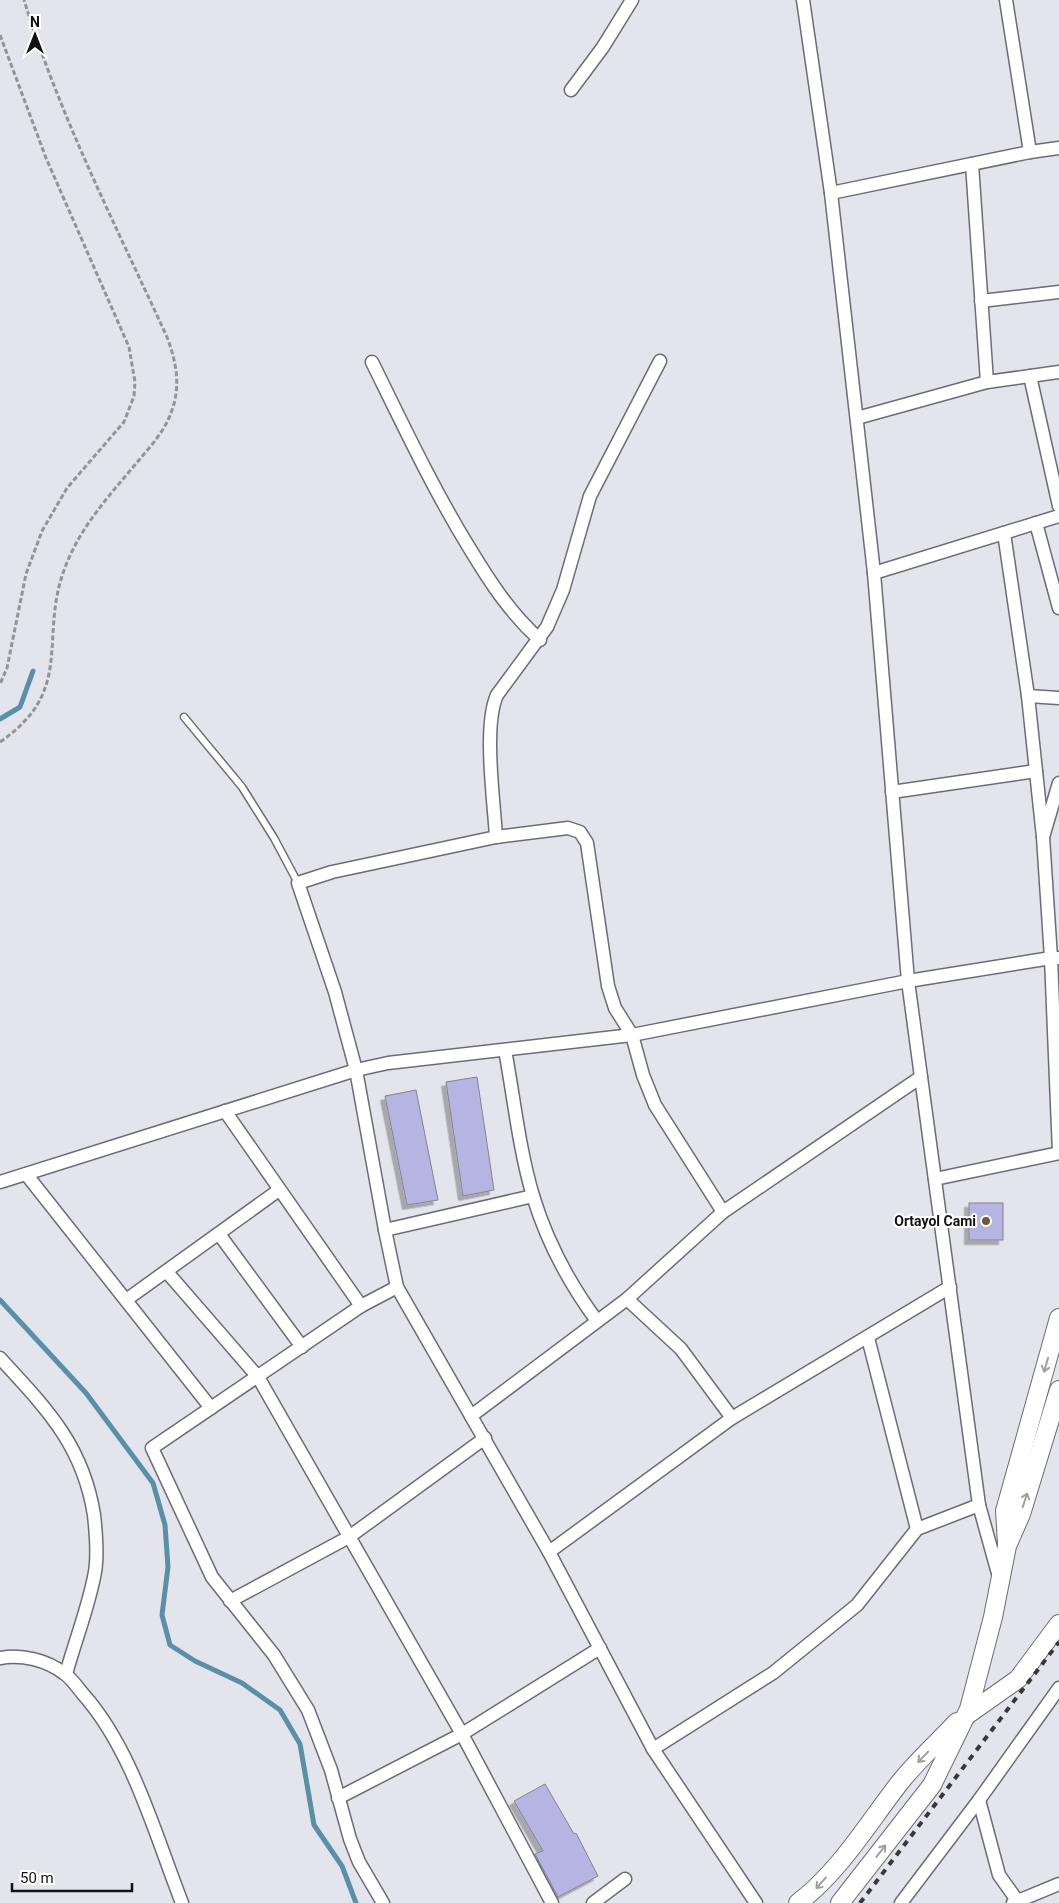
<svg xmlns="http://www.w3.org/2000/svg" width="1059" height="1903" viewBox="0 0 1059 1903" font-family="Roboto,sans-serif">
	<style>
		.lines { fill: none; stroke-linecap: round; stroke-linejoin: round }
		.stream { stroke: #5990a7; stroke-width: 5 }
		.building { fill: #b5b4e3; stroke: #84848b; filter: url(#shadow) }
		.service-casing { stroke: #6c6c73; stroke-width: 9 }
		.minor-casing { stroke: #6c6c73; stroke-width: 15 }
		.secondary-casing { stroke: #6c6c73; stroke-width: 20 }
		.path { stroke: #939399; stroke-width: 3; stroke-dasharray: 5 2.5; stroke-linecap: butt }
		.service { stroke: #fff; stroke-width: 6 }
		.minor { stroke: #fff; stroke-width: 12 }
		.secondary { stroke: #fff; stroke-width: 18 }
		.rail { stroke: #38383b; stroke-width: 4; stroke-dasharray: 6 6; stroke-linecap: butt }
		.oneway { stroke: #a0a0a1 }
		.poi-dot { fill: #78572e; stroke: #fff; stroke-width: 2 }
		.labels { text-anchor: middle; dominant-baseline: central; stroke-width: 4; stroke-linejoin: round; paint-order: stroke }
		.poi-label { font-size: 14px; font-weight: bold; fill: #121215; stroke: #fff; text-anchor: end }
	</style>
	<defs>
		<filter id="shadow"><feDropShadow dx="-4.5" dy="4.5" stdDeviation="0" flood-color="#0004"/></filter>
	</defs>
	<rect width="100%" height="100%" fill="#e4e4ec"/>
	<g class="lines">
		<g class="stream">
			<path d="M0 719 20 707 33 671"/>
			<path d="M0 1300 86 1393 153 1483 165 1525 168 1567 162 1615 170 1645 195 1661 242 1683 280 1710 300 1744 314 1825 342 1866 356 1903"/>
		</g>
	</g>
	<g class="building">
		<path d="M477 1077 494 1190 463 1196 446 1082Z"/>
		<path d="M416 1090 438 1200 407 1205 385 1096Z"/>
		<rect x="969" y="1203" width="34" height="37"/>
		<path d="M545 1784 574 1834 576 1833 598 1876 558 1897 535 1854 543 1851 514 1801Z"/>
	</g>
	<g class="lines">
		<g class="service-casing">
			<path id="service" d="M184 717 242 787 274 838 298 883"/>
		</g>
		<g class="minor-casing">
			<g id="minor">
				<path d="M803 0 831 193 874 573 908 981 979 1505 999 1577"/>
				<path d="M1006 0 1030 152"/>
				<path d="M571 90 603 47 632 0"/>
				<path d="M972 164 987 382"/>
				<path d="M831 193 1030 152 1059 148"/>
				<path d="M981 301 1059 292"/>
				<path d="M372 362C403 425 433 489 470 549 490 582 510 613 540 640"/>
				<path d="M1030 376 1059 506"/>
				<path d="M857 418 987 382 1059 372"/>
				<path d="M1036 523 1059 608"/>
				<path d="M1004 533 1028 696 1043 837"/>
				<path d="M874 573 1059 516"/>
				<path d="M1028 696 1059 698"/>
				<path d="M1059 783 1043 837 1051 958H1059"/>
				<path d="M892 792 1036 771"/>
				<path d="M496 837C494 801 483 726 497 695L547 627 563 590 590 496 660 361"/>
				<path d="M505 1050C514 1098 519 1149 533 1196 547 1242 569 1283 597 1321"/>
				<path d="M225 1111 361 1306"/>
				<path d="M26 1174 211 1408"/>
				<path d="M935 1179 1059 1153"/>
				<path d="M0 1182 356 1070 388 1063 632 1035 908 981 1051 958 1059 1153"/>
				<path d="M723 1212 655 1105 643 1075 632 1035 615 1008 608 986 587 843 580 832 568 828 496 837 332 872 298 883 335 992 356 1070 385 1230 397 1287 549 1552 653 1749 756 1903"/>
				<path d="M385 1230 533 1196"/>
				<path d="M219 1234 302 1347"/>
				<path d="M167 1272 258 1377 462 1734 552 1903"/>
				<path d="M627 1299 681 1349 732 1418"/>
				<path d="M126 1300 279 1190"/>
				<path d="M868 1338 917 1529"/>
				<path d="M0 1358C46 1408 83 1445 94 1515 96 1533 98 1554 95 1572 89 1606 75 1641 66 1674"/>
				<path d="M471 1416 627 1299 723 1212 921 1077"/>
				<path d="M549 1552 732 1418 950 1287"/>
				<path d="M230 1601 349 1537 485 1438"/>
				<path d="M0 1658C22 1654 47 1660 65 1674 72 1679 77 1687 83 1694 132 1749 155 1834 182 1903"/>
				<path d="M653 1749 773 1673 857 1605 917 1529 979 1505"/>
				<path d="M338 1798 462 1734 600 1648"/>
				<path d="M979 1800 999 1875 1019 1903"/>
				<path d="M383 1903 359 1862 350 1839 331 1770 308 1710 274 1655 212 1577 152 1448 361 1306 397 1287"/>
				<path d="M593 1903 625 1879"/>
				<path d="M901 1903 979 1800 1059 1688"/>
				<path d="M1013 1903 1059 1884"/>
			</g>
		</g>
		<g class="secondary-casing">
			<g id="secondary">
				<path d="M1007 1543 1005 1511 1059 1318"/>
				<path d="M967 1715 1018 1679 1059 1624"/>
				<path d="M798 1903C841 1870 868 1823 901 1781 918 1760 938 1742 957 1722"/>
				<path d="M840 1903 932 1785 969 1709 993 1617 1007 1546 1021 1514 1059 1390"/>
			</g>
		</g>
		<g class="path">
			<path d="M0 35 46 158 129 347 135 382 134 396 124 422 67 488 42 531 26 574 7 668 0 684"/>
			<path d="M0 742C77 689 37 637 66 565 81 527 107 498 134 466 148 449 165 432 172 410 181 385 176 361 167 337 116 226 60 117 24 0"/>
		</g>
		<use href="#service" class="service"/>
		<use href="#minor" class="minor"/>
		<use href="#secondary" class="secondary"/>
		<path class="rail" d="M860 1903 1059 1642"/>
	</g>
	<defs><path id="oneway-shaft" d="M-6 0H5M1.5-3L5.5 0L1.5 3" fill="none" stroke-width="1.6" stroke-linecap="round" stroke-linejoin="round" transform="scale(1.25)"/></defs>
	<g class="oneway">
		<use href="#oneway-shaft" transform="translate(1046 1365) rotate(106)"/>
		<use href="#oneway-shaft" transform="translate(1025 1500) rotate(-72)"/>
		<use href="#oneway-shaft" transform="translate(923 1757) rotate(134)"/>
		<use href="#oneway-shaft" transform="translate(881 1851) rotate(-52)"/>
		<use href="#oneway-shaft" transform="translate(821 1883) rotate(132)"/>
	</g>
	<circle class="poi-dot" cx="986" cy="1221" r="5"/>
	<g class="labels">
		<g class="poi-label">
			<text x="976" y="1221">Ortayol Cami</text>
		</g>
	</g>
	<g transform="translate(35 35)" stroke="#ffffff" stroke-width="4" paint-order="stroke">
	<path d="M0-4L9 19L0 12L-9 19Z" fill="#121215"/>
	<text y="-8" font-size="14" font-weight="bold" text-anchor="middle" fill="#121215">N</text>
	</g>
	<path d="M12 1883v8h120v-8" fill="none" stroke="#121215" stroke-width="2.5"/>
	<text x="20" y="1883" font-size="15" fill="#121215" stroke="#ffffff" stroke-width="4" paint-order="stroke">50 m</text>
</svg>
